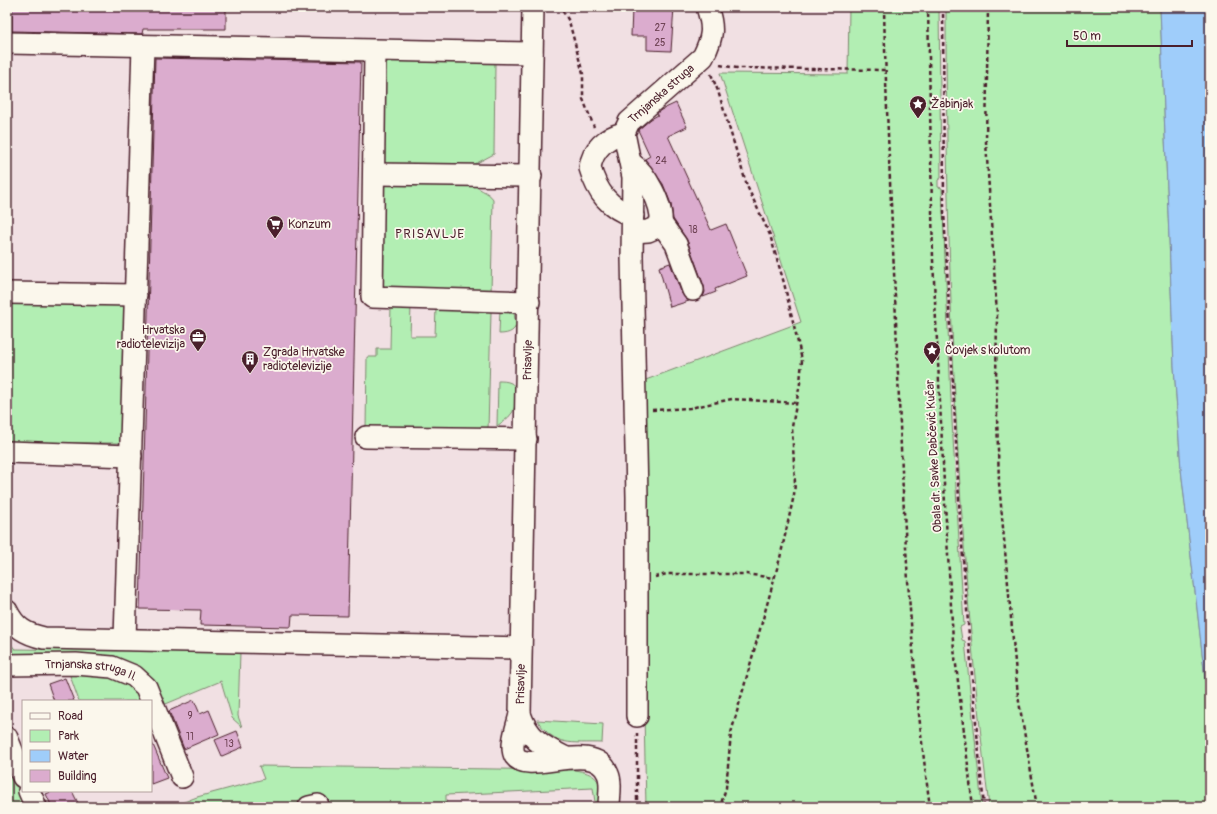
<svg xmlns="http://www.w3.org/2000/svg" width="1217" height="814" viewBox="0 0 1217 814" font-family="Pangolin,sans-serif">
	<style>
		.green { fill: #b2eeb3; stroke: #7e866f }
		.water { fill: #9fcdfa; stroke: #7d87a7 }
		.building { fill: #dbacce; stroke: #4a1f2b }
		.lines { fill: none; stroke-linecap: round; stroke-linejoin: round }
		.minor-casing { stroke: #4a1f2b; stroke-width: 24 }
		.path { stroke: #4a1f2b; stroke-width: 2.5; stroke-dasharray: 4 3; stroke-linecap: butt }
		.minor { stroke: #fbf7ec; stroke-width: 21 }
		.labels { text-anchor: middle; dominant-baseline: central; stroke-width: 3.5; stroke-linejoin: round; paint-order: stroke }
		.number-label { font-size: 10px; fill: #6e4254 }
		.street-label { font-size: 12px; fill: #4a1f2b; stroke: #fbf7ec }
		.poi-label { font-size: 12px; fill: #4a1f2b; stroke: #fbf7ec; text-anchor: start }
		.neighbourhood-label { font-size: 13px; letter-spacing: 1px; fill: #4a1f2b; stroke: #fbf7ec }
	</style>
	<rect width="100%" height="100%" fill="#f1e0e3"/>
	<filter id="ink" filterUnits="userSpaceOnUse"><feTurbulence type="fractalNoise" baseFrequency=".025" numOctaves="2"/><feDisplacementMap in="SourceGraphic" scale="8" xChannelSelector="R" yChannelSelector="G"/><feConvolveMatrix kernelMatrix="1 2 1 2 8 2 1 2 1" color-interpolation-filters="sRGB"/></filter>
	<g filter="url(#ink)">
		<g class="green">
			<path d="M849 7H939L941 178 938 180V187L942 188 952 421 964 625 960 627 962 640 965 641 982 807H646L644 714 643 381 801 322 720 73 848 74Z"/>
			<path d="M946 7H1160L1174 366 1181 469 1210 722V807H989C957 542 946 274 946 7Z"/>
			<path d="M387 60 494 61 495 64 494 154 475 164 473 169 379 166 383 64Z"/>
			<path d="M380 180 471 182C477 190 488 191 493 199L491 293 382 288Z"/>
			<path d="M7 299 128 300V443H7Z"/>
			<path d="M391 306H411L410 336H435L436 307 488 308 491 312 488 430 366 428 367 357H377V349H390Z"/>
			<path d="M500 309H509L514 313 515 319H518C516 331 510 334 499 334Z"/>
			<path d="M498 381C502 381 507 381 511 383 520 388 516 406 512 413 508 419 502 422 497 426Z"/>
			<path d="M7 640 15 649 240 652 238 716 242 727 232 718 221 681 161 706 146 674 14 656 7 652Z"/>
			<path d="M68 670 127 679 147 701H79Z"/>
			<path d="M537 720 603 724 602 743C571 742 556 748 537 720Z"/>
			<path d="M259 766 574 770C596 773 602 780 602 802H595L593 788 446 795V807H171L197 797 264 779Z"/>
			<path d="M16 775 28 807H7V779Z"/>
		</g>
		<path class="water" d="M1160 7H1210V722L1181 469 1174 366Z"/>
		<g class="building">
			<path d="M12 7H226V29H143L142 34 12 31Z"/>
			<path d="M659 7H674L671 51 647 50V36H631L632 8 659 9Z"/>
			<path d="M155 58 361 62 348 616 292 615 291 627 200 625 201 610 140 609Z"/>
			<path d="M676 103 687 127 668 136 711 230 726 224 747 276 715 289 716 292 703 297 705 292 704 286 687 240 673 219 671 204 663 184 645 159 650 156 638 130 651 119 658 115 657 113 661 110Z"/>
			<path d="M670 263 682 294 689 301 670 307 659 267Z"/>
			<path d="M65 678 74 701H54L48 684Z"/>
			<path d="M194 700 200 714 209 710 219 734 184 749 169 711Z"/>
			<path d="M237 731 243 747 222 756 215 740Z"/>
			<path d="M151 740 167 778 151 784Z"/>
			<path d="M53 791H72L80 807H52L46 794Z"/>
		</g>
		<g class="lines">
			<g class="minor-casing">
				<g id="minor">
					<path d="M533 7 520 714C518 724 509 746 515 756 529 776 594 738 608 774 612 783 609 797 609 807"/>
					<path d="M7 43 532 53"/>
					<path d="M375 51 372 297 529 302"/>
					<path d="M624 133C606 137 592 150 590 168 597 192 609 208 633 216"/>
					<path d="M631 163C646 173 663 205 661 223L655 228 648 231 633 232"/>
					<path d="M374 174 531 176"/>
					<path d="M661 223 676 244 693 290"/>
					<path d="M7 293 136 295"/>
					<path d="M366 437 526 439"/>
					<path d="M7 452 131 456"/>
					<path d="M7 611C15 628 26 634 44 638L521 648"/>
					<path d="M125 639 143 46"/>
					<path id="s1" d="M7 665 76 664 112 667 134 676 146 687 182 777"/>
					<path d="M520 714C528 738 542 746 564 757"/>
					<path id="s2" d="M637 716V497L632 257 633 177 624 133 629 122 703 57C713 37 714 28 707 7"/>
					<path d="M7 738 23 777"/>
					<path d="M29 791 36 807"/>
					<path d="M309 807 318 805"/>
				</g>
			</g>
			<g class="path">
				<path d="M557 7 562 10 569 21 583 74V99L594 127"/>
				<path d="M884 7C886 112 892 216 896 321 902 483 908 646 930 807"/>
				<path d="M928 7 933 260 945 504 953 640 973 807"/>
				<path d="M943 7 944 211 960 519 974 701 984 807"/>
				<path d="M988 7 986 142 997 315 996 382 999 483 1018 696 1037 807"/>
				<path d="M720 65 737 68 885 70"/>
				<path d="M711 74 718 91 747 186 770 235 784 283 802 360 800 383 792 427 795 483 794 495 780 558 731 733 726 788 720 807"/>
				<path d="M652 410 690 408 732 399 797 403"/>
				<path d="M655 577 667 574H746L774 578"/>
				<path d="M637 807V733"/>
			</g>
			<use href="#minor" class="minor"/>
		</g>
	</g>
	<defs>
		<g id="sight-pin" transform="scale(0.9)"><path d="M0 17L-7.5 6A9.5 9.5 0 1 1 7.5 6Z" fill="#4a1f2b" stroke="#fbf7ec"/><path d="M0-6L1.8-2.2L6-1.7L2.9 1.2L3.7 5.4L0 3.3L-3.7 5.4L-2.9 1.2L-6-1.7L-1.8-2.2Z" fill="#fff"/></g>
		<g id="supermarket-pin" transform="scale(0.9)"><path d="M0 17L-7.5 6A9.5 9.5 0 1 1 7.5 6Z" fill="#4a1f2b" stroke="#fbf7ec"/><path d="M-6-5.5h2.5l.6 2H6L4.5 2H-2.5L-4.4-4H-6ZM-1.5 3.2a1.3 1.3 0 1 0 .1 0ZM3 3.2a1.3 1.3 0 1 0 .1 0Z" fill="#fff"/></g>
		<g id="office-pin" transform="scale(0.9)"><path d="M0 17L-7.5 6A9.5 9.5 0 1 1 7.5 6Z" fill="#4a1f2b" stroke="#fbf7ec"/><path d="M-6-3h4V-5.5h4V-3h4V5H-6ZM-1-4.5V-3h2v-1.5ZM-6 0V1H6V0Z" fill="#fff"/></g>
		<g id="building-pin" transform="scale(0.9)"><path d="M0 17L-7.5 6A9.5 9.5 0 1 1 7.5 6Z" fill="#4a1f2b" stroke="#fbf7ec"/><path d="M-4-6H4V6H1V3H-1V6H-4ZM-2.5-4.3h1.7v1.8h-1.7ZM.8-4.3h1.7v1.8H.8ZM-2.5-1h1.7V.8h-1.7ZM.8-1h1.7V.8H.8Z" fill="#fff"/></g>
	</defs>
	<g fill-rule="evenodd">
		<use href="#sight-pin" x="918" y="104"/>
		<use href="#supermarket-pin" x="275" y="224"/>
		<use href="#office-pin" x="198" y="337"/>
		<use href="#sight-pin" x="932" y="350"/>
		<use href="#building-pin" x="250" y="359"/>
	</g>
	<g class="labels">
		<g class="number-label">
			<text x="660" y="28">27</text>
			<text x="660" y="43">25</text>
			<text x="661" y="161">24</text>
			<text x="693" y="230">18</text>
			<text x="190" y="716">9</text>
			<text x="190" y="737">11</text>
			<text x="229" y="744">13</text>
		</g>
		<g class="street-label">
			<text stroke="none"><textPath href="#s2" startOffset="639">Trnjanska struga</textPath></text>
			<text transform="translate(528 360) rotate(-89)">Prisavlje</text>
			<text transform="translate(934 456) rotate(-93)">Obala dr. Savke Dabčević Kučar</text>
			<text stroke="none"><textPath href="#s1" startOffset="85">Trnjanska struga II.</textPath></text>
			<text transform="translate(521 684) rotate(-89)">Prisavlje</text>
		</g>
		<g class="poi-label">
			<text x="931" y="104">Žabinjak</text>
			<text x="288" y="224">Konzum</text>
			<text x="185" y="330" text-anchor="end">Hrvatska<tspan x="185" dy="14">radiotelevizija</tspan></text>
			<text x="945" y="350">Čovjek s kolutom</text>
			<text x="263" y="352">Zgrada Hrvatske<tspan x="263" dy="14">radiotelevizije</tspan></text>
		</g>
		<g class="neighbourhood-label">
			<text x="430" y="234">PRISAVLJE</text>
		</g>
	</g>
	<rect width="1217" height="814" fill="none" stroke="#fbf7ec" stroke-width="24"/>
	<rect x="12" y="12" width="1193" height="790" fill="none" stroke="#4a1f2b" stroke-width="1.5" filter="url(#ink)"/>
	<rect x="22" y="700" width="130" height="92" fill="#fbf7ec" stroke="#b4a19f"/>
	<rect x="30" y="713" width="20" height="6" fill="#fbf7ec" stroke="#b4a19f"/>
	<text x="58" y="720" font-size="12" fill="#4a1f2b">Road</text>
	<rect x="30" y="730" width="20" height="12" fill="#b2eeb3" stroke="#b4a19f"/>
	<text x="58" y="740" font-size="12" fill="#4a1f2b">Park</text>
	<rect x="30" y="750" width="20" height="12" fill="#9fcdfa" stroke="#b4a19f"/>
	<text x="58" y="760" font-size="12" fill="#4a1f2b">Water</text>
	<rect x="30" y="770" width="20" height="12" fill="#dbacce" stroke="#b4a19f"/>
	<text x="58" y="780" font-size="12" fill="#4a1f2b">Building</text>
	<path d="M1067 40v6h125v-6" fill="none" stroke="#4a1f2b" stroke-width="2"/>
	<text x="1073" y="40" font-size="12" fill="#4a1f2b" stroke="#fbf7ec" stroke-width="3" paint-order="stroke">50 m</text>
</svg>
